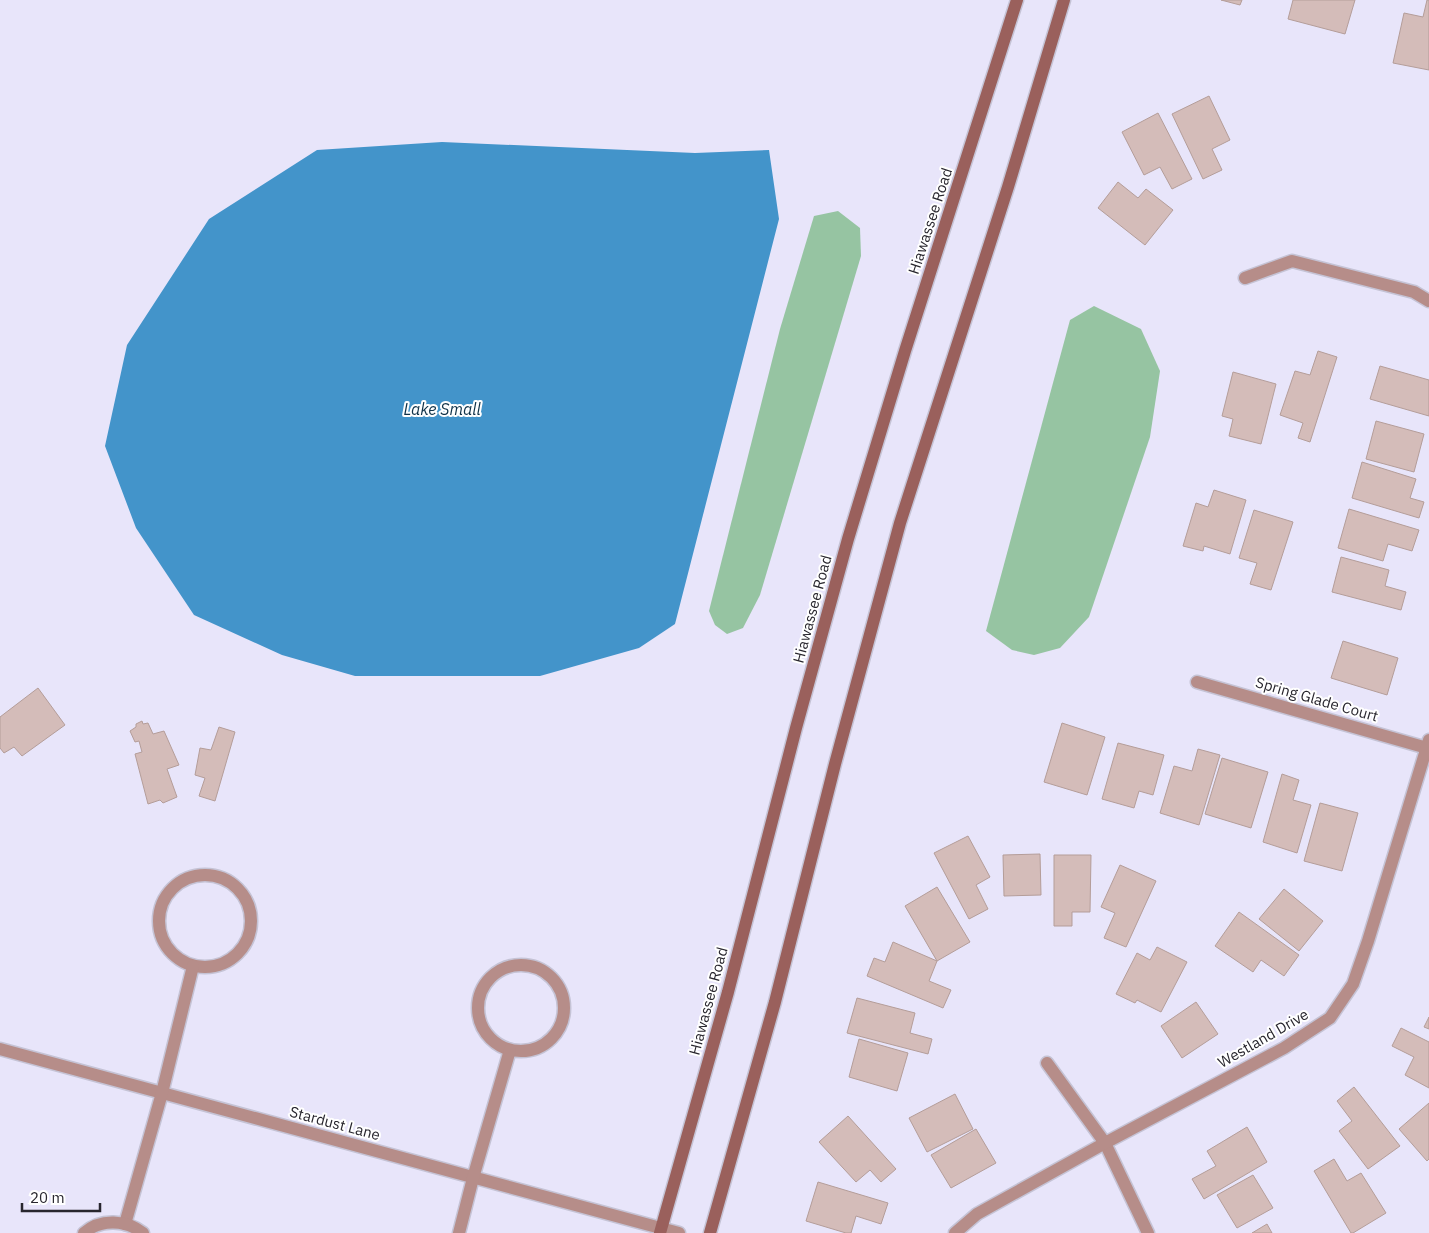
<svg xmlns="http://www.w3.org/2000/svg" width="1429" height="1233" viewBox="0 0 1429 1233" font-family="'IBM Plex Sans',sans-serif">
	<style>
		.green { fill: #96c4a2 }
		.water { fill: #4394ca }
		.building { fill: #d4bcb9; stroke: #b49d99 }
		.lines { fill: none; stroke-linecap: round; stroke-linejoin: round }
		.street-casing { stroke: #c5c3d5; stroke-width: 15 }
		.secondary-casing { stroke: #c5c3d5; stroke-width: 15 }
		.street { stroke: #b68d89; stroke-width: 12 }
		.secondary { stroke: #9a605c; stroke-width: 12 }
		.labels { text-anchor: middle; dominant-baseline: central; stroke-width: 4; stroke-linejoin: round; paint-order: stroke }
		.street-label { font-size: 15px; fill: #28262e; stroke: #fff }
		.water-label { font-size: 16px; font-style: italic; fill: #0e3148; stroke: #fff }
	</style>
	<rect width="100%" height="100%" fill="#e8e5fa"/>
	<g class="green">
		<path d="M838 211 860 228 861 256 760 595 743 628 727 634 715 625 709 611 780 329 814 216Z"/>
		<path d="M1094 306 1141 329 1160 371 1150 437 1089 617 1060 648 1034 655 1012 650 986 631 1070 320Z"/>
	</g>
	<path class="water" d="M442 142 695 153 769 150 779 219 675 624 639 648 540 676H355L282 655 194 615 136 528 105 446 127 345 209 219 317 150Z"/>
	<g class="building">
		<path d="M1221 0H1242L1240 5Z"/>
		<path d="M1293 0H1355L1345 34 1288 19Z"/>
		<path d="M1427 0H1429V70L1393 63 1404 13 1423 17Z"/>
		<path d="M1209 96 1230 140 1212 149 1222 170 1203 179 1172 114Z"/>
		<path d="M1158 113 1192 179 1172 189 1160 167 1144 175 1122 132Z"/>
		<path d="M1118 182 1138 198 1146 189 1173 210 1145 245 1098 208Z"/>
		<path d="M1318 351 1337 357 1310 442 1298 438 1303 423 1280 415 1295 371 1310 375Z"/>
		<path d="M1380 366 1429 380V416L1370 399Z"/>
		<path d="M1233 372 1276 384 1261 444 1229 436 1233 419 1222 416Z"/>
		<path d="M1376 421 1424 434 1414 472 1366 459Z"/>
		<path d="M1362 462 1416 479 1410 498 1424 502 1419 518 1352 498Z"/>
		<path d="M1214 490 1246 500 1230 554 1204 546 1203 551 1183 546 1196 503 1208 507Z"/>
		<path d="M1349 509 1419 530 1412 551 1388 544 1383 561 1338 548Z"/>
		<path d="M1254 510 1293 522 1271 590 1250 584 1257 563 1239 558Z"/>
		<path d="M1341 557 1389 570 1385 586 1406 592 1401 610 1332 592Z"/>
		<path d="M1343 641 1398 658 1387 695 1331 678Z"/>
		<path d="M38 688 65 725 22 756 14 747 4 753 0 748V717Z"/>
		<path d="M142 721 143 724 148 723 153 734 164 731 179 765 167 769 177 797 163 803 160 800 148 804 135 754 142 752 139 741 135 742 130 731 136 727V724Z"/>
		<path d="M1062 723 1105 737 1087 795 1044 782Z"/>
		<path d="M219 727 235 732 215 801 199 796 205 778 195 775 200 748 211 750Z"/>
		<path d="M1118 743 1164 755 1153 795 1139 791 1134 808 1102 799Z"/>
		<path d="M1198 749 1220 755 1199 825 1160 813 1174 766 1192 771Z"/>
		<path d="M1222 758 1268 772 1251 828 1205 814Z"/>
		<path d="M1282 774 1299 780 1293 800 1311 805 1297 853 1263 842Z"/>
		<path d="M1320 803 1358 813 1342 871 1304 861Z"/>
		<path d="M968 836 990 877 976 885 988 909 969 919 934 853Z"/>
		<path d="M1040 854 1041 895 1004 896 1003 855Z"/>
		<path d="M1054 855H1091L1090 912H1072V926H1054Z"/>
		<path d="M1120 865 1156 881 1126 947 1104 938 1115 913 1101 907Z"/>
		<path d="M937 887 970 942 937 961 905 906Z"/>
		<path d="M1284 889 1323 921 1299 951 1259 919Z"/>
		<path d="M1239 912 1299 955 1284 976 1261 960 1253 972 1215 946Z"/>
		<path d="M893 942 937 961 929 981 951 990 943 1008 867 976 874 958 885 962Z"/>
		<path d="M1157 947 1187 962 1161 1012 1137 1000 1135 1003 1116 994 1137 953 1150 960Z"/>
		<path d="M857 998 915 1013 910 1033 932 1039 928 1054 847 1033Z"/>
		<path d="M1196 1002 1218 1034 1182 1058 1161 1026Z"/>
		<path d="M1429 1017V1029L1424 1027Z"/>
		<path d="M1401 1028 1429 1042V1088L1405 1075 1414 1057 1392 1046Z"/>
		<path d="M859 1039 908 1053 897 1091 849 1077Z"/>
		<path d="M1354 1087 1400 1146 1368 1169 1339 1131 1352 1121 1337 1101Z"/>
		<path d="M955 1094 973 1129 927 1152 909 1118Z"/>
		<path d="M1429 1103V1159L1427 1161 1399 1129Z"/>
		<path d="M848 1116 896 1169 881 1182 870 1170 856 1182 819 1142Z"/>
		<path d="M1247 1127 1267 1162 1204 1199 1192 1179 1216 1166 1207 1151Z"/>
		<path d="M976 1129 996 1163 951 1188 931 1155Z"/>
		<path d="M1334 1159 1347 1181 1361 1173 1386 1213 1353 1233H1351L1314 1171Z"/>
		<path d="M1253 1175 1273 1208 1237 1228 1217 1195Z"/>
		<path d="M818 1182 888 1203 881 1224 856 1216 851 1233H846L806 1221Z"/>
		<path d="M1267 1224 1272 1233H1252Z"/>
	</g>
	<g class="lines">
		<g class="street-casing">
			<g id="street">
				<path d="M1245 278 1292 261 1414 292 1429 301"/>
				<path d="M1197 682 1427 748"/>
				<circle cx="205" cy="921" r="46"/>
				<circle cx="521" cy="1008" r="43"/>
				<path d="M0 1049 679 1233"/>
				<path d="M1047 1063 1105 1143 1148 1233"/>
				<path d="M125 1224 162 1093 193 966"/>
				<path d="M84 1233C101 1218 126 1220 143 1233"/>
				<path d="M459 1233 473 1178 510 1050"/>
				<path d="M955 1233 977 1214 1105 1143 1284 1048 1330 1018 1353 984 1368 941 1429 740"/>
			</g>
		</g>
		<g class="secondary-casing">
			<g id="secondary">
				<path d="M660 1233 728 992 796 728 848 539 905 351 1017 0"/>
				<path d="M710 1233 775 1002 835 764 900 523 1008 187 1064 0"/>
			</g>
		</g>
		<use href="#street" class="street"/>
		<use href="#secondary" class="secondary"/>
	</g>
	<g class="labels">
		<g class="street-label">
			<text transform="translate(930 221) rotate(-72)">Hiawassee Road</text>
			<text transform="translate(812 609) rotate(-75)">Hiawassee Road</text>
			<text transform="translate(1317 699) rotate(16)">Spring Glade Court</text>
			<text transform="translate(708 1001) rotate(-75)">Hiawassee Road</text>
			<text transform="translate(1263 1038) rotate(-30)">Westland Drive</text>
			<text transform="translate(335 1123) rotate(15)">Stardust Lane</text>
		</g>
		<g class="water-label">
			<text x="442" y="409">Lake Small</text>
		</g>
	</g>
	<path d="M22 1203v8h78v-8" fill="none" stroke="#28262e" stroke-width="2.5"/>
	<text x="30" y="1203" font-size="15" fill="#28262e" stroke="#ffffff" stroke-width="4" paint-order="stroke">20 m</text>
</svg>
